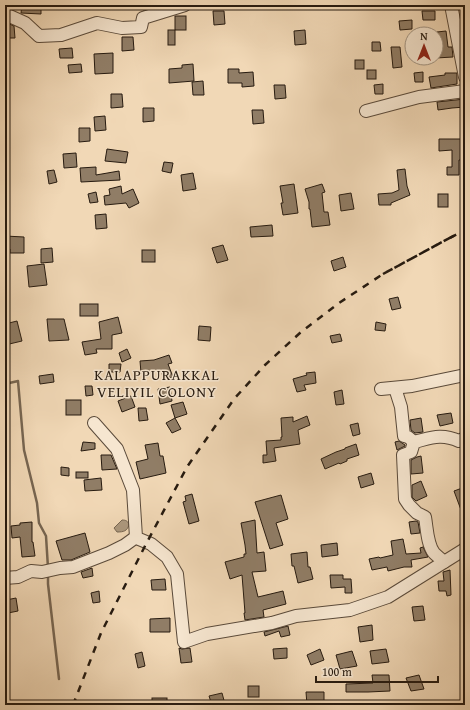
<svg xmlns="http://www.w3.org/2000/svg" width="470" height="710" viewBox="0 0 470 710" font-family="'Gentium Book Plus',serif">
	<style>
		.water { fill: #ac987e; stroke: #776652 }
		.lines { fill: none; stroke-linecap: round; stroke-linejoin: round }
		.stream { stroke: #776652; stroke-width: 2.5 }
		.building { fill: #907d66; stroke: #271b10 }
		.minor-casing { stroke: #5a4a3a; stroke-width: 14 }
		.minor { stroke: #f6e6d0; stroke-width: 12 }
		.rail { stroke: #271b10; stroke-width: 2.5; stroke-dasharray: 7 7; stroke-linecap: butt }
		.labels { text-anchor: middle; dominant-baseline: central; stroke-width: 3; stroke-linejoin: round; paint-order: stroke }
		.neighbourhood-label { font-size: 15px; letter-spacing: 1px; fill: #271b10; stroke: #f6e6d0 }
	</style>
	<rect width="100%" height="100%" fill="#f1d8b6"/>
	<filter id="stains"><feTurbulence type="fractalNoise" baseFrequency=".005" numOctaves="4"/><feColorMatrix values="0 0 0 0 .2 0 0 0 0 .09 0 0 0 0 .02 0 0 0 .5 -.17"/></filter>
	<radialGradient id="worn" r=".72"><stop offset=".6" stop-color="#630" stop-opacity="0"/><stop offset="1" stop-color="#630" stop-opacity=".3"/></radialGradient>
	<path class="water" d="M122 520C126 520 128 521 129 525 127 531 124 532 117 532L114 528Z"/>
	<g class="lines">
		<g class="stream">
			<path d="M5 384 18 381 24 450 37 503 39 523 46 536 48 568"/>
			<path d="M48 575V584L59 679"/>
		</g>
	</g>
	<g class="building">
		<path d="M22 5H41V14L21 13Z"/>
		<path d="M143 5H154V7L143 10Z"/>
		<path d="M213 11H224L225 24 214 25Z"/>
		<path d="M422 11H435V20H423Z"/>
		<rect x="175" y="16" width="11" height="14"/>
		<path d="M412 20V29L400 30 399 21Z"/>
		<path d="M5 22 14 26 15 38H5Z"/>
		<rect x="168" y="30" width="7" height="15"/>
		<path d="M305 30 306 44 295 45 294 31Z"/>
		<path d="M446 31 448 47H452L453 57 436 58V49L438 48 437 32Z"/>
		<path d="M122 37H133L134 50 122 51Z"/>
		<path d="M372 42H380L381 51H372Z"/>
		<path d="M391 47H400L402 67 393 68Z"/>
		<path d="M72 48 73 58H60L59 49Z"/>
		<path d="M113 53V73L95 74 94 54Z"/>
		<rect x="355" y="60" width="9" height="9"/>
		<path d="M81 64 82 72 69 73 68 65Z"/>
		<path d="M193 64 194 81 169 83V69L182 68V65Z"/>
		<path d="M228 69H239V73L253 72 254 86 242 87V83H228Z"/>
		<rect x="367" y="70" width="9" height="9"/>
		<path d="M423 72V82H415L414 73Z"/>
		<path d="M445 73H457V84L431 88 429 77 445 75Z"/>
		<path d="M203 81 204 95H193L192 82Z"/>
		<path d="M383 84V94H375L374 85Z"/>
		<path d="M274 85H285L286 98 275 99Z"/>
		<path d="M111 94H122L123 107 111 108Z"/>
		<path d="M465 99V107L452 108 438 110 437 102Z"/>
		<path d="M143 108H154V121L143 122Z"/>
		<path d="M252 110H263L264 123 253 124Z"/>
		<path d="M105 116 106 130 95 131 94 117Z"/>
		<path d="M79 128H90V141L79 142Z"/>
		<path d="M439 139H462V160H459V175H447V167H452V150L439 151Z"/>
		<path d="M107 149 128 152 126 163 105 161Z"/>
		<path d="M76 153 77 167 64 168 63 154Z"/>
		<path d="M164 162 173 163 171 173 162 171Z"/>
		<path d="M96 167V175L119 171 120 180 81 182 80 168Z"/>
		<path d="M405 169 407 186 410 195 391 203V205H379L378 194 392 193 399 190 397 170Z"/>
		<path d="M54 170 57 182 49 184 47 171Z"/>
		<path d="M193 173 196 189 183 191 181 175Z"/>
		<path d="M294 184 298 213 283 215 281 203H283L280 186Z"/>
		<path d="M322 184 325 192 322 193 324 212H328L330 225 312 227 310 209H309V202L305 189Z"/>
		<path d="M121 186 122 194 133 189 139 203 129 208 126 203 105 205 104 196 110 195 109 189Z"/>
		<path d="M96 192 98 202 90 203 88 194Z"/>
		<path d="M351 193 354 209 341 211 339 195Z"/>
		<rect x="438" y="194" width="10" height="13"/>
		<path d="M106 214 107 228 96 229 95 215Z"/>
		<path d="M272 225 273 236 251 237 250 227Z"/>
		<path d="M5 236 24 237V253H10V249H5Z"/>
		<path d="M223 245 228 260 217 263 212 248Z"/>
		<path d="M52 248 53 262 41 263V249Z"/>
		<rect x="142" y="250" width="13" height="12"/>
		<path d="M343 257 346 267 334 271 331 261Z"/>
		<path d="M44 264 47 285 29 287 27 266Z"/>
		<path d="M398 297 401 308 392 310 389 299Z"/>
		<rect x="80" y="304" width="18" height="12"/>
		<path d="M118 317 122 333 112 335V349H96L97 353 85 355 82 342 101 339 99 322Z"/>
		<path d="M47 319H64L69 340 49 341Z"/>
		<path d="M17 321 22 341 5 345V324Z"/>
		<path d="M376 322 386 324 385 331 375 330Z"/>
		<path d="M199 326 211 327 210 341 198 340Z"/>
		<path d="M340 334 342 341 332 343 330 336Z"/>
		<path d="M127 349 131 358 122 362 119 353Z"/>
		<path d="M169 355 172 363 168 364 173 377 164 379 161 371 141 373 140 361 154 360Z"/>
		<path d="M109 364H121L120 372H109Z"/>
		<path d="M315 372 316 383 304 385 306 390 297 392 293 379 307 375 306 373Z"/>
		<path d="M53 374 54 382 40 384 39 376Z"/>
		<path d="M85 386H92L93 395 86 396Z"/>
		<path d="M170 387 172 401 160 404 158 389Z"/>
		<path d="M342 390 344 404 336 405 334 392Z"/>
		<path d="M131 396 135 407 122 412 118 401Z"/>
		<rect x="66" y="400" width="15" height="15"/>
		<path d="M183 402 187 414 175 418 171 405Z"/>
		<path d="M138 408H146L148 420 139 421Z"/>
		<path d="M451 413 453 423 440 426 437 415Z"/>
		<path d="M307 416 310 425 298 430 300 444 274 448 276 461 263 463V455H267L266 441 281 440V437H282L281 418 293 417V422Z"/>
		<path d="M175 418 181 429 172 433 166 423Z"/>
		<path d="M421 418 423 432 415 433 411 430 410 420Z"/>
		<path d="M358 423 360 434 353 436 350 425Z"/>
		<path d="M399 441 405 445V446L397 450 395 442Z"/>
		<path d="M83 442 95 443V449L81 451Z"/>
		<path d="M158 443 160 456H163L166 473 140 479 136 462 148 459 145 445Z"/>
		<path d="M356 444 359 455 347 459V461L340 464 339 463 325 469 321 459 336 452 345 449V448Z"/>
		<path d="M101 455H111L117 469 102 470Z"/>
		<path d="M421 456 423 473 411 474V460L417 457Z"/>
		<path d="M61 467 69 468V476L61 475Z"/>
		<rect x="76" y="472" width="12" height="6"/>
		<path d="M371 473 374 484 361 488 358 477Z"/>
		<path d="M101 478 102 490 85 491 84 480Z"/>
		<path d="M421 481 427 496 416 501 412 497V485Z"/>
		<path d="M465 487V518H464L454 491Z"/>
		<path d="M192 494 199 521 189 524 183 502 186 501 185 496Z"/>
		<path d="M281 495 288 519 276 523 283 545 270 549 255 502Z"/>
		<path d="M255 520 257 553 264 552 266 571 252 572 258 597 283 591 286 604 263 610 264 617 245 620 244 613H245L242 575 230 579 225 562 244 557V554H246L245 545 241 523Z"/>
		<path d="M416 521 418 522 420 533 411 534 409 522Z"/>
		<path d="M32 522V542H33L35 556 22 557 20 537 12 538 11 526 20 525V523Z"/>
		<path d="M85 533 90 552 71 560H62L56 541Z"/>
		<path d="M403 539 406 554 421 553 420 548 423 547 428 557 411 560 412 567H404L388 571 387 567 372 570 369 559 379 557 380 558 393 555 391 541Z"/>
		<path d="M337 543 338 555 322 557 321 545Z"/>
		<path d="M307 552 308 567H310L313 579 298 583 294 566H292L291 554Z"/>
		<path d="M92 568 93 576 83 578 81 572Z"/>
		<path d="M450 570 451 595 447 596 446 591H439L438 581H444L443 572Z"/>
		<path d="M330 575H343V579H351L352 593H345V587L331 588Z"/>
		<path d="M165 579 166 590H152L151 580Z"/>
		<path d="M99 591 100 602 93 603 91 593Z"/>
		<path d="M16 598 18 611 8 613 6 600Z"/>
		<path d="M423 606 425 620 414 621 412 607Z"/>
		<path d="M170 618V632H150V619Z"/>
		<path d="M372 625 373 640 360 642 358 627Z"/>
		<path d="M288 626 290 635 281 637 279 631 265 636 264 632Z"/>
		<path d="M179 648 182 649 190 648 192 662 181 663Z"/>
		<path d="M287 648V658L274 659 273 649Z"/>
		<path d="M320 649 324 660 311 665 307 655Z"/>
		<path d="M386 649 389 662 372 664 370 651Z"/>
		<path d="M352 651 357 666 340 669 336 655Z"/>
		<path d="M142 652 145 666 138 668 135 654Z"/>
		<path d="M372 675H389L390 691 368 692H346V684L373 683Z"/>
		<path d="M419 675 424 689 411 691 406 678Z"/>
		<rect x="248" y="686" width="11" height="11"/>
		<path d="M306 692H324V705H307Z"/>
		<path d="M222 693 225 704 221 705H212L209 696Z"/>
		<rect x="152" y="698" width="15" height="7"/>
	</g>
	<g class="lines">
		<g class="minor-casing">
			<g id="minor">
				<path d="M451 5 465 77"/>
				<path d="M5 14 25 23 39 36 61 35 97 23 122 28 141 27 143 18 185 5"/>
				<path d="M366 111 419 97 465 91"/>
				<path d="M395 388 401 407 404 436 408 437 414 442"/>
				<path d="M381 389 412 386 465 375"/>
				<path d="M94 423 117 449 133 490 136 537 139 539 151 544 167 557 177 574 184 642 207 634 272 623 296 616 350 610 388 597 465 549"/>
				<path d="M444 562C441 559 437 556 434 553 427 544 427 528 425 517L417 513 409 505 405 499 403 455 411 452 414 442C431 438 441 433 459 441L465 438"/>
				<path d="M5 578 18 577 31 571 42 572 60 568 73 567 109 553 125 545 136 537"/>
			</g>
		</g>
		<use href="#minor" class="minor"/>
		<g class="rail">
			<path d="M450 238 465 230"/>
			<path d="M73 705 101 633 145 546 187 467 234 399 265 365 301 332 339 303 383 274 455 235 383 274"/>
		</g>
	</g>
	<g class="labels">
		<g class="neighbourhood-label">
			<text x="157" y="374">KALAPPURAKKAL<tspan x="157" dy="17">VELIYIL COLONY</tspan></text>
		</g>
	</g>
	<rect width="470" height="710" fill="none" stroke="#f1d8b6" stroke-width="20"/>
	<rect x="6" y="6" width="458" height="698" fill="none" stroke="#271b10" stroke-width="2"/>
	<rect x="10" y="10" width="450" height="690" fill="none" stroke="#271b10"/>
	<g transform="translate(424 46)"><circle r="19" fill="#f6e6d0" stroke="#a39583"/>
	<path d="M0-3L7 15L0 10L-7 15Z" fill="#8f2418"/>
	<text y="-6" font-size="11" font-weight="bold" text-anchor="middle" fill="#271b10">N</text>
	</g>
	<path d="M316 676v6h122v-6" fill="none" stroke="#271b10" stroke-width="2"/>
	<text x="322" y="676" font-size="12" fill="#271b10" stroke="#f6e6d0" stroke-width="3" paint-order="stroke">100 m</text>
	<rect width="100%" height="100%" filter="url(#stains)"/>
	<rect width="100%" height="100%" fill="url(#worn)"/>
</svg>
